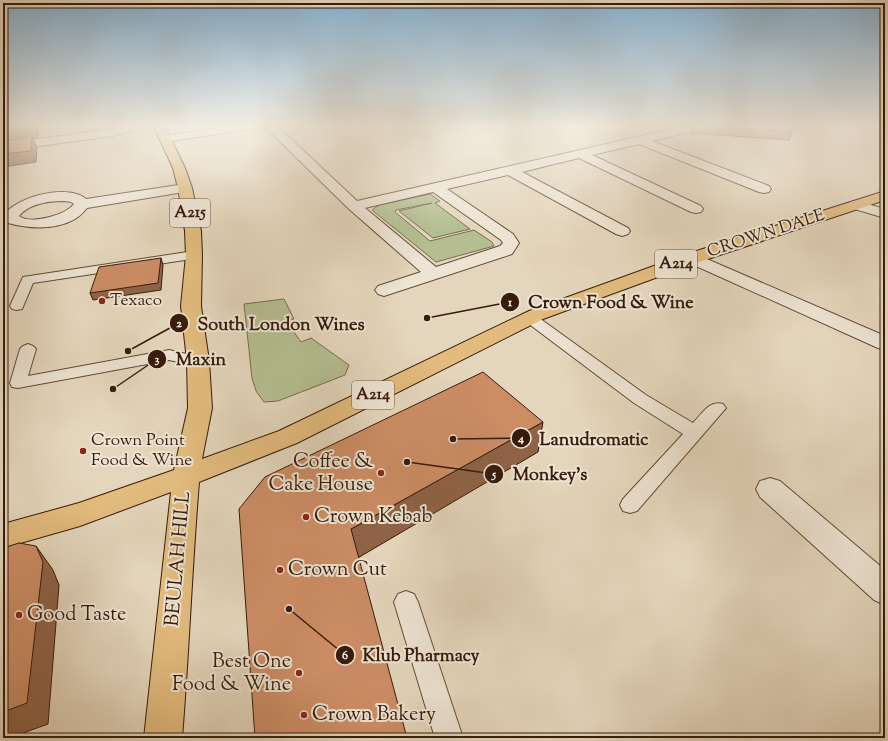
<svg xmlns="http://www.w3.org/2000/svg" width="888" height="741" viewBox="0 0 888 741" font-family="'Sorts Mill Goudy',serif">
	<style>
		.green { fill: #b4be91; stroke: #766c4e }
		.lines { fill: none; stroke-linecap: round; stroke-linejoin: round }
		.lane-casing { stroke: #624a37; stroke-width: 2 }
		.street-casing { stroke: #624a37; stroke-width: 2 }
		.primary-casing { stroke: #371b0b; stroke-width: 2 }
		.lane { fill: #ede4d3; fill-rule: evenodd }
		.street { fill: #ede4d3; fill-rule: evenodd }
		.primary { fill: #e2bb7e; fill-rule: evenodd }
		.wall { fill: #af7957; stroke: #371b0b }
		.shaded-wall { fill: #8f6347; stroke: #371b0b }
		.building { fill: #cc8d65; stroke: #371b0b }
		.poi-dot { fill: #8f2418; stroke: #ede4d3; stroke-width: 1.5 }
		.labels { text-anchor: middle; dominant-baseline: central; stroke-width: 4; stroke-linejoin: round; paint-order: stroke }
		.shield { fill: #ede4d3; stroke: #6e5747; stroke-width: 1 }
		.shield-label { font-size: 16px; font-weight: bold; fill: #371b0b }
		.street-label { font-size: 17px; fill: #371b0b; stroke: #ede4d3 }
		.poi-label { font-size: 17px; fill: #371b0b; stroke: #ede4d3; text-anchor: start }
		.near-poi-label { font-size: 20px; fill: #371b0b; stroke: #ede4d3; text-anchor: start }
		.near-street-label { font-size: 20px; fill: #371b0b; stroke: #ede4d3 }
		.leader { fill: none; stroke: #371b0b; stroke-width: 1.5 }
		.callout-dot { fill: #371b0b; stroke: #ede4d3; stroke-width: 1.5 }
		.mark-label { font-size: 12px; text-anchor: middle; font-weight: bold; fill: #fff }
		.callout-label { font-size: 18px; text-anchor: middle; font-weight: bold; fill: #371b0b; stroke: #ede4d3; stroke-width: 4; stroke-linejoin: round; paint-order: stroke }
	</style>
	<rect width="100%" height="100%" fill="#e4d6bc"/>
	<filter id="stains"><feTurbulence type="fractalNoise" baseFrequency=".005" numOctaves="4"/><feColorMatrix values="0 0 0 0 .2 0 0 0 0 .09 0 0 0 0 .02 0 0 0 .5 -.17"/></filter>
	<radialGradient id="worn" r=".72"><stop offset=".6" stop-color="#630" stop-opacity="0"/><stop offset="1" stop-color="#630" stop-opacity=".3"/></radialGradient>
	<g class="green">
		<path d="M73 125H120L102 130 74 133Z"/>
		<path d="M430 194 440 201 435 203 470 229 433 238 399 211 432 203 396 210 395 212 430 241 474 230 492 242 494 246 436 262 372 210 379 205Z"/>
		<path d="M284 299 294 319 286 321 301 342 311 338 349 365 345 375 278 401 264 402 256 391 252 378 244 304Z"/>
	</g>
	<g class="lines">
		<g class="lane-casing">
			<g id="lane">
				<path d="M194 251 198 252 200 255 198 258 33 283 22 309 17 310 12 309 10 306 23 277Z"/>
				<path d="M530 314 535 315 646 395 693 423C702 414 709 400 723 404L726 408 637 511 630 513 623 511 620 505 623 499 683 434 634 403 525 321 523 318 525 315Z"/>
				<path d="M28 344 33 346 36 349 28 376 169 350 204 358 206 361 204 364 198 366 169 360 18 388 12 387 10 383 20 349 23 346Z"/>
				<path d="M406 591 414 594 418 602 463 738H435L394 602 398 594Z"/>
			</g>
		</g>
		<g class="street-casing">
			<g id="street">
				<path d="M128 125H146L145 127 112 136 3 151V143L111 130Z"/>
				<path d="M237 125H276L357 201 689 125H709L708 127 652 141 769 186 771 189 769 192 764 193 759 192 639 144 592 155 701 206 703 209 701 212 696 213 691 212 579 158 522 172 628 228 630 231 628 234 622 236 616 234 508 175 447 189 513 234 519 243 512 254 384 296 378 294 375 290 378 286 421 272 349 209 265 127 165 142 161 141 159 139 161 137 165 136ZM433 192 501 240 503 243 500 246 436 267 365 208Z"/>
				<path d="M876 125H885V129L877 127Z"/>
				<path d="M185 184 190 185 192 188 190 191 87 208C70 231 33 230 8 223L4 215C16 197 68 183 86 199ZM65 201 71 202 74 204C66 215 30 225 19 216 30 203 49 201 65 201Z"/>
				<path d="M856 201 885 209V218L851 208 849 205 851 202Z"/>
				<path d="M693 253 885 336V350L878 348 687 262 685 258 687 254Z"/>
				<path d="M770 478 780 481 885 570V605L874 600 760 497 756 489 760 481Z"/>
			</g>
		</g>
		<g class="primary-casing">
			<path id="primary" d="M153 125H164L185 168 192 188 201 231 202 255 201 306 209 361 212 408 202 459 279 431 529 311 687 254 885 191V200L699 262 543 319 297 443 199 482C192 567 189 653 182 738H144L171 492 80 526 3 548V524L79 503 174 470 188 408 187 361 181 306 186 255 185 231 178 188 173 168Z"/>
		</g>
		<use href="#lane" class="lane"/>
		<use href="#street" class="street"/>
		<use href="#primary" class="primary"/>
	</g>
	<path class="wall" d="M693 125 791 130 792 132 789 140 691 133Z"/>
	<g class="shaded-wall">
		<path d="M3 125H39L38 137 33 138 37 148 36 162 3 167V154L8 141 3 129Z"/>
		<path d="M787 125H810L785 132Z"/>
		<path d="M161 258 163 265 161 290 93 300 90 293Z"/>
		<path d="M543 422 538 452 356 559 351 529Z"/>
		<path d="M36 546 53 570 59 585 48 724 9 738H3V712Z"/>
	</g>
	<g class="building">
		<path d="M693 125H788L792 132Z"/>
		<path d="M32 137 31 151 3 154V141Z"/>
		<path d="M161 258 158 283 90 293 99 267Z"/>
		<path d="M483 372 543 422 351 529 407 738H255L239 509 265 477Z"/>
		<path d="M19 543 36 546 43 562 27 703 3 712V548Z"/>
	</g>
	<linearGradient id="sky" x2="0" y2="1"><stop stop-color="#88b5d6"/><stop offset="0.55" stop-color="#f3ede1"/><stop offset="1" stop-color="#f3ede1" stop-opacity="0"/></linearGradient>
	<rect width="888" height="229" fill="url(#sky)"/>
	<g class="poi-dot">
		<circle cx="102" cy="301" r="4"/>
		<circle cx="83" cy="451" r="4"/>
		<circle cx="381" cy="473" r="4"/>
		<circle cx="306" cy="517" r="4"/>
		<circle cx="280" cy="570" r="4"/>
		<circle cx="19" cy="615" r="4"/>
		<circle cx="299" cy="673" r="4"/>
		<circle cx="304" cy="715" r="4"/>
	</g>
	<g class="labels">
		<g class="shield">
			<rect x="170" y="199" width="40" height="28" rx="3"/>
			<rect x="655" y="250" width="42" height="28" rx="3"/>
			<rect x="352" y="381" width="42" height="28" rx="3"/>
		</g>
		<g class="shield-label">
			<text x="190" y="213">A215</text>
			<text x="676" y="264">A214</text>
			<text x="373" y="395">A214</text>
		</g>
		<g class="street-label">
			<text transform="translate(766 234) rotate(-18)">CROWN DALE</text>
		</g>
		<g class="poi-label">
			<text x="110" y="301">Texaco</text>
			<text x="91" y="441">Crown Point<tspan x="91" dy="20">Food &amp; Wine</tspan></text>
		</g>
		<g class="near-poi-label">
			<text x="373" y="462" text-anchor="end">Coffee &amp;<tspan x="373" dy="23">Cake House</tspan></text>
			<text x="314" y="517">Crown Kebab</text>
			<text x="288" y="570">Crown Cut</text>
			<text x="27" y="615">Good Taste</text>
			<text x="291" y="662" text-anchor="end">Best One<tspan x="291" dy="23">Food &amp; Wine</tspan></text>
			<text x="312" y="715">Crown Bakery</text>
		</g>
		<g class="near-street-label">
			<text transform="translate(179 559) rotate(-85)">BEULAH HILL</text>
		</g>
	</g>
	<path class="leader" d="M427 318L510 302M128 351L179 323M113 389L157 359M453 439L521 438M407 462L494 474M289 609L345 655"/>
	<g class="callout-dot">
		<circle cx="427" cy="318" r="4"/>
		<circle cx="128" cy="351" r="4"/>
		<circle cx="113" cy="389" r="4"/>
		<circle cx="453" cy="439" r="4"/>
		<circle cx="407" cy="462" r="4"/>
		<circle cx="289" cy="609" r="4"/>
		<circle cx="510" cy="302" r="10"/>
		<circle cx="179" cy="323" r="10"/>
		<circle cx="157" cy="359" r="10"/>
		<circle cx="521" cy="438" r="10"/>
		<circle cx="494" cy="474" r="10"/>
		<circle cx="345" cy="655" r="10"/>
	</g>
	<g class="mark-label">
		<text x="510" y="306">1</text>
		<text x="179" y="327">2</text>
		<text x="157" y="363">3</text>
		<text x="521" y="442">4</text>
		<text x="494" y="478">5</text>
		<text x="345" y="659">6</text>
	</g>
	<g class="callout-label">
		<text x="611" y="308">Crown Food &amp; Wine</text>
		<text x="281" y="330">South London Wines</text>
		<text x="201" y="365">Maxin</text>
		<text x="594" y="445">Lanudromatic</text>
		<text x="550" y="480">Monkey's</text>
		<text x="421" y="661">Klub Pharmacy</text>
	</g>
	<rect width="888" height="741" fill="none" stroke="#e4d6bc" stroke-width="16"/>
	<rect x="4" y="4" width="880" height="733" fill="none" stroke="#371b0b" stroke-width="2"/>
	<rect x="8" y="8" width="872" height="725" fill="none" stroke="#371b0b"/>
	<rect width="100%" height="100%" filter="url(#stains)"/>
	<rect width="100%" height="100%" fill="url(#worn)"/>
</svg>
